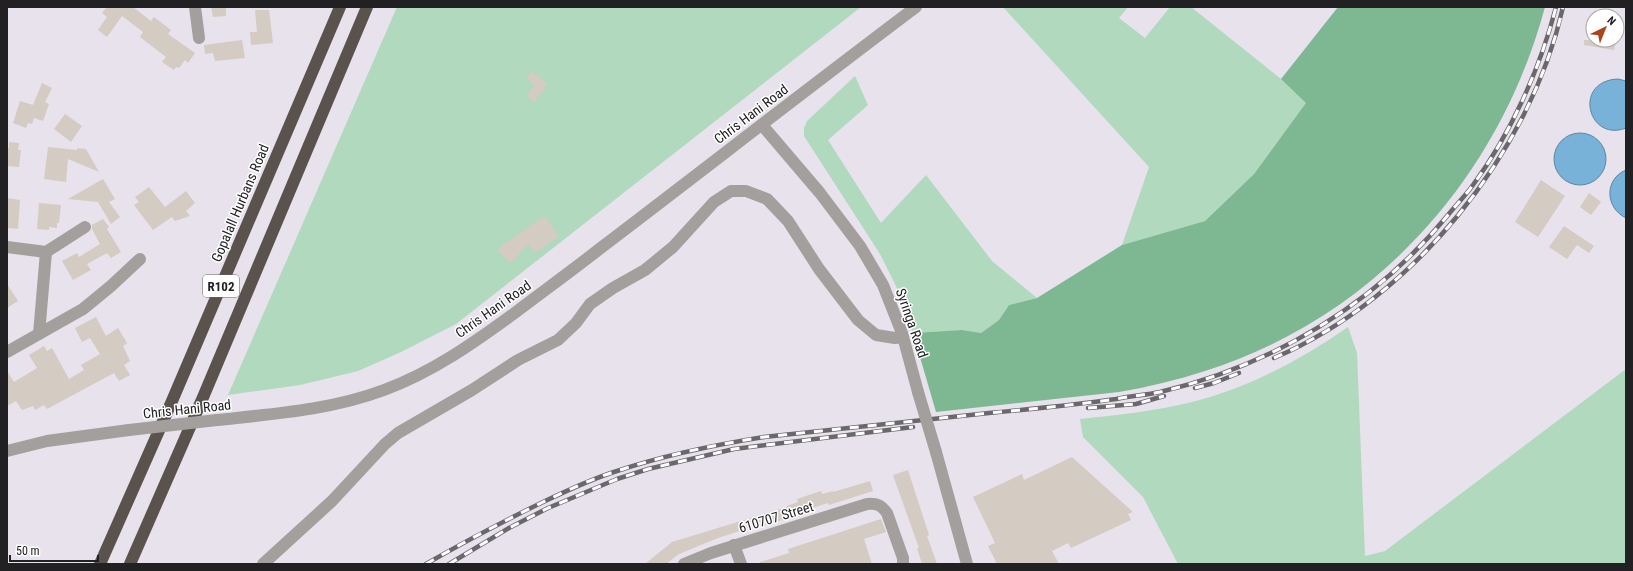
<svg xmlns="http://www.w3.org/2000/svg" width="1633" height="571" viewBox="0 0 1633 571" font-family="'Roboto Condensed',sans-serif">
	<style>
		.green { fill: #b0d9be }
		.forest { fill: #7db893 }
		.water { fill: #78b2d8; stroke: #5e86a2 }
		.building { fill: #d4cbc3 }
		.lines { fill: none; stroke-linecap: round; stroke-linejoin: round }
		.minor { stroke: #a39f9c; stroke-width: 12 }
		.highway { stroke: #5a524c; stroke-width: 12 }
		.rail-casing { stroke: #6a686d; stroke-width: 4.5 }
		.rail { stroke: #fff; stroke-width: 3; stroke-dasharray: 9; stroke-linecap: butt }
		.minor-bridge { stroke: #a39f9c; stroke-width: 12 }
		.labels { text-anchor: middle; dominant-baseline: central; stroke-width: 3; stroke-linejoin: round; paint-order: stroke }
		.shield { fill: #fff; stroke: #646365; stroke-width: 1 }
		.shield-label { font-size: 13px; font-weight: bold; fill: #212023 }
		.street-label { font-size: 14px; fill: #212023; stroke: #fff }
	</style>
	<rect width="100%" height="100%" fill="#e7e2ec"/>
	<g class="green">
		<path d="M397 7H861L456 324 401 352 358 371 300 385 228 395Z"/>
		<path d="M1003 7H1128L1119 18 1145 38 1170 7H1191L1281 79 1307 103 1254 174 1205 221 1122 245 1149 167Z"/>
		<path d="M855 76 868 105 828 140 881 223 926 175 992 261 1037 298 1009 305 999 320 981 333 962 330 913 333 896 286 880 254 804 136V128L807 121Z"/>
		<path d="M1348 327 1357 353 1365 556 1385 551 1626 369V564H1178L1143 497 1083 437 1080 419C1118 415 1155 411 1192 402 1249 388 1300 360 1348 327Z"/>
	</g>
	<path class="forest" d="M1338 7H1545C1499 178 1375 317 1205 371 1177 380 1148 387 1119 392L936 412 913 333 962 330 981 333 999 320 1009 305 1037 298 1122 245 1205 221 1254 174 1306 103 1281 79Z"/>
	<g class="water">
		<path d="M1618 79 1626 81V128C1588 143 1572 81 1618 79Z"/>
		<circle cx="1580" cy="159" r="26"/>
		<path d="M1626 170V218C1605 208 1604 179 1626 170Z"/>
	</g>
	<g class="building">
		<path d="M107 7H133L151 21 154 17 171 30 168 34 195 53 188 63 185 60 179 68 176 67 174 70 162 62 166 57 140 37 143 32 122 16 107 37 98 30 107 17 102 13Z"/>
		<path d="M211 7H226V16L213 17Z"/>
		<path d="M255 10H269L273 43 251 45 250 32H257Z"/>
		<path d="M242 40 245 58 215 61 213 53 205 54 204 45Z"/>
		<path d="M1584 40H1616L1614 50 1584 45Z"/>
		<path d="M532 71 548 84 534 102 526 96 534 85 526 78Z"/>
		<path d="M42 83 52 88 45 102 49 104 43 121 34 118 32 124 28 123 26 128 13 123 20 101 33 105Z"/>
		<path d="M65 114 82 126 71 142 54 129Z"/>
		<path d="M9 142 19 143 18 150H21L19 167 7 166V148H9Z"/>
		<path d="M48 147 77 150V148L86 149 99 172 68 159 66 182 44 179Z"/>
		<path d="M103 179 115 199 109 202 120 217 111 224 98 202 68 199Z"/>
		<path d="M1541 180 1565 196 1538 237 1515 222Z"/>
		<path d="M149 187 165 207 186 191 195 203 186 211 190 216 175 221 172 217 153 230 134 205 139 202 135 197Z"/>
		<path d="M1589 193 1601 202 1591 215 1580 207Z"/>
		<path d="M7 198 20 200 18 229 7 228Z"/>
		<path d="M39 203 61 205 59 223H57V228L49 227V230L37 229Z"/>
		<path d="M544 216 559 236 535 253 528 244 511 263 497 251 506 241 507 242Z"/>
		<path d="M103 219 109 227 107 229 121 252 111 258 107 253 87 264 91 270 73 280 62 261 77 253 79 257 100 244 92 229V225Z"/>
		<path d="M1564 226 1594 246 1589 253 1577 245 1567 259 1549 247Z"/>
		<path d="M7 284 18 301 7 308Z"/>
		<path d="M96 317 106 336 118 328 127 343 123 346 130 361 124 365 130 375 119 381 114 373 47 409 44 405 35 410 33 406 22 410 16 401 7 406V371L14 382 37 368 29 355 44 346 47 351 52 348 69 379 84 370 81 365 100 354 90 338 82 342 75 328Z"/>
		<path d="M1072 457 1133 512 1128 514 1131 520 1071 548 1068 543 1052 551 1059 564H997L988 546 995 543 973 497 1022 474 1024 480Z"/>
		<path d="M908 470 929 535 927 536 937 564H922L917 548H919L893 475Z"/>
		<path d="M870 481 873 491 829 505 828 503 797 513 798 515 753 529 752 527 718 538 679 554 666 564H645L672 542 787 507V506L798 502 797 499 821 491 822 494 833 491V492Z"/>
		<path d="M881 519 886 532 864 539 872 564H760V562L789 553 788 549Z"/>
	</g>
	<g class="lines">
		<g class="minor">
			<path d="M195 7 199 38"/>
			<path d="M762 125 820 193 860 246 883 285 902 333 918 392"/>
			<path d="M7 247 46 252 85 227"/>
			<path d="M39 334 46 252"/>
			<path d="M7 352 83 309 111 286 140 259"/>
			<path d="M217 420C273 414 331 410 384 390 433 372 475 342 516 312 545 290 574 269 602 247 707 167 811 86 916 7"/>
			<path d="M7 451 47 441 129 430"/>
			<path d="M936 452 967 564"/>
			<path d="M734 545 741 564"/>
			<path d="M263 564 332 501 385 444 398 433 472 390 518 360 558 340 576 323 590 304 613 288 645 270 673 247 714 202 731 191H746L767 199 788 221 819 269 858 320 876 335 895 338 903 337"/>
			<path d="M684 564 711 553 867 504C877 503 881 505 887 513L903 558V564"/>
		</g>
		<g class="highway">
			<path d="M100 564 172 401 340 7"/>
			<path d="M130 564 204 395 367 7"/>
		</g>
		<g class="rail-casing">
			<g id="rail">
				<path d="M1274 358C1412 299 1530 154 1563 7"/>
				<path d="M1195 388 1214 383 1239 373"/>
				<path d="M1088 408 1136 404 1164 396"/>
				<path d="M426 564C464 542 502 522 541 503 566 491 591 479 617 471 665 455 714 445 764 437 839 429 914 421 989 413 1032 409 1074 405 1116 399 1131 396 1146 395 1160 392 1273 365 1374 305 1448 215 1456 205 1466 195 1473 185 1511 133 1540 69 1556 7"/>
				<path d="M449 564 509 528 548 508 617 479 648 469 734 449 913 427"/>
			</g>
		</g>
		<use href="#rail" class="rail"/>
		<g class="minor-bridge">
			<path d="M918 392 936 452"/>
			<path d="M129 430 217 420"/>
		</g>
	</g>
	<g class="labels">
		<rect class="shield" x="203" y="275" width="36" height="22" rx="3"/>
		<g class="shield-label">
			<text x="221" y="286">R102</text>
		</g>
		<g class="street-label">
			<text transform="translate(751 114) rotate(-37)">Chris Hani Road</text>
			<text transform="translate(240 203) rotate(-67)">Gopalall Hurbans Road</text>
			<text transform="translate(493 309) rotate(-35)">Chris Hani Road</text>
			<text transform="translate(912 323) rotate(71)">Syringa Road</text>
			<text transform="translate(187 409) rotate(-6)">Chris Hani Road</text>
			<text transform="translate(776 517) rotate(-17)">610707 Street</text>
		</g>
	</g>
	<rect width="1633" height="571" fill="none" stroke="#212023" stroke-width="16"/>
	<g transform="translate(1605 28) rotate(43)"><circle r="19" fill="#ffffff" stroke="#a6a6a7"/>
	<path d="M0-3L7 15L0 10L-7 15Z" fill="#aa441b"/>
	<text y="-6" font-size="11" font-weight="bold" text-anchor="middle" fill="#212023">N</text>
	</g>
	<path d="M10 555v6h88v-6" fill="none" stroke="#212023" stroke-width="2"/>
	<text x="16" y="555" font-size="12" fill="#212023" stroke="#ffffff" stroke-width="3" paint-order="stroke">50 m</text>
</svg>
